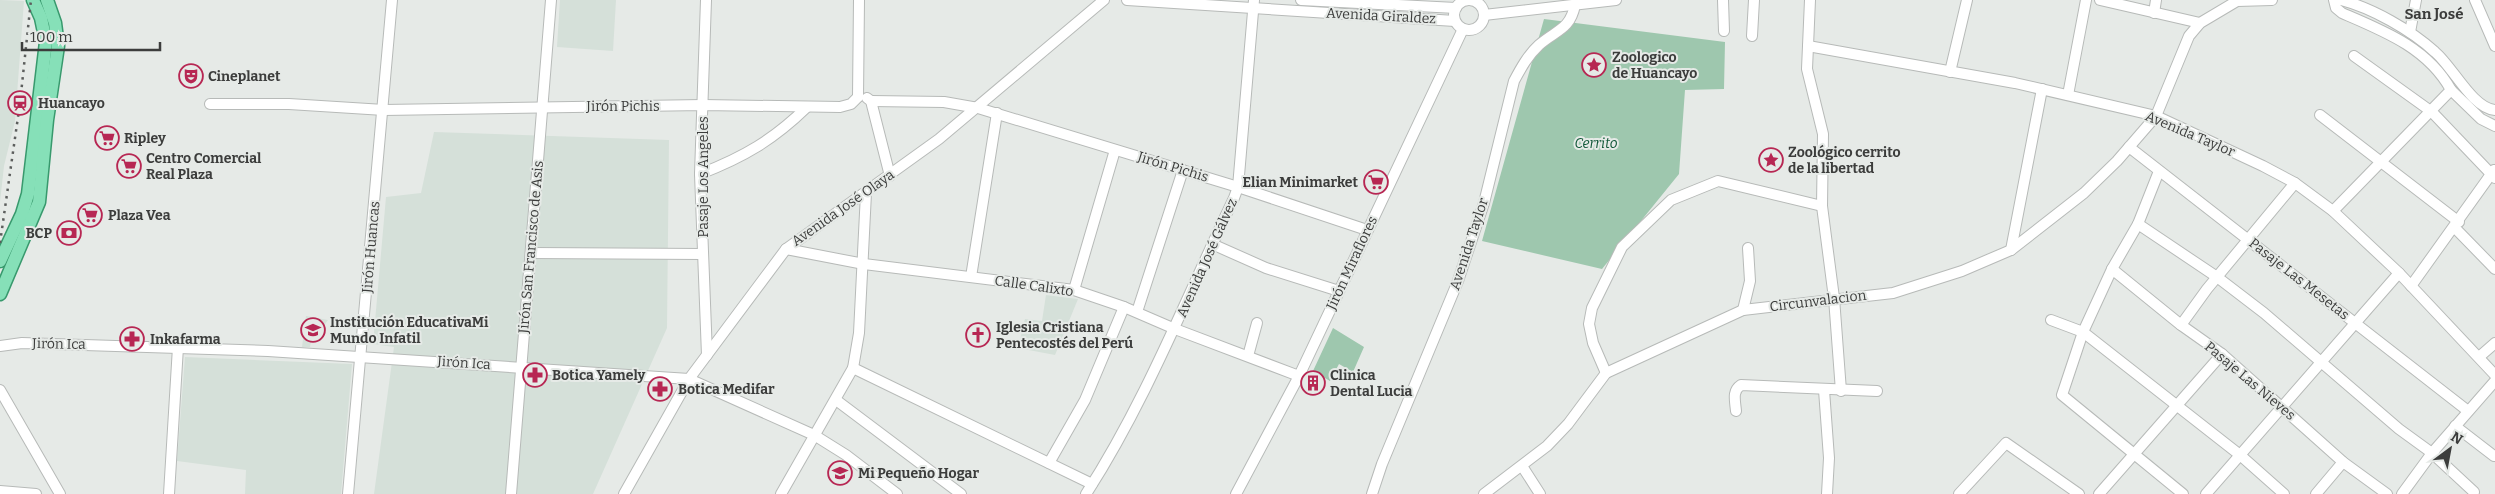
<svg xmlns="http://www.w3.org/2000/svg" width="2495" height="494" viewBox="0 0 2495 494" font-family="Bitter,serif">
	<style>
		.built { fill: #d5e0d9 }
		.green { fill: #9ec7ae }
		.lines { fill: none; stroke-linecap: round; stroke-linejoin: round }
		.minor-casing { stroke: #b7bab8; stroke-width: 12 }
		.major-casing { stroke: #38996d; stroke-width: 15 }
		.minor { stroke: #fff; stroke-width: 10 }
		.major { stroke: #86e0b8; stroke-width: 12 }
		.rail { stroke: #5c5e5d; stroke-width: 2.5; stroke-dasharray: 2.5 5; stroke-linecap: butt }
		.labels { text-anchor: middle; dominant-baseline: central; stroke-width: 4; stroke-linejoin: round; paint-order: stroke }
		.street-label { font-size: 14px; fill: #3c3d3c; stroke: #e6eae7 }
		.poi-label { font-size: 14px; font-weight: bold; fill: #3c3d3c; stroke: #e6eae7; text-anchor: start }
		.park-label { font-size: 14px; font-style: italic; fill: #0f5737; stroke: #e6eae7 }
		.neighbourhood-label { font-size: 15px; font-weight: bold; fill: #3c3d3c; stroke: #e6eae7 }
	</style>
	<rect width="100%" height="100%" fill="#e6eae7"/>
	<g class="built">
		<path d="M0 0 24 1 15 121 4 166 0 202Z"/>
		<path d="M560 0H616L613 51 557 47Z"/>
		<path d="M434 132 669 140 667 328 593 494H374L394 347 373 344 386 197 421 193Z"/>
		<path d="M1046 295 1078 299 1055 355 1018 348 1025 319 1042 321Z"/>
		<path d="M306 316 328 320 318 334H312L310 347H302Z"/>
		<path d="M185 357 352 364 341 494H245L246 470 177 461Z"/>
		<path d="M840 462 849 468 839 485 830 479Z"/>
	</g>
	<g class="green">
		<path d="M1544 19 1725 42 1724 89 1685 90 1679 174 1602 269 1482 241Z"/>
		<path d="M1333 328 1364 347 1353 372 1339 364 1330 381 1313 371Z"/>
	</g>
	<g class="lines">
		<g class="minor-casing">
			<g id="minor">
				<path d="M706 0 700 174 707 355"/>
				<path d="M1127 0 1455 21"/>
				<path d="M1301 0 1456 8"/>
				<path d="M1723 0 1724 31"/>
				<path d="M1810 0 1807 69 1823 134 1822 206 1834 298 1841 391"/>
				<path d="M2100 0 2200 23"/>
				<path d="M2341 0C2372 8 2411 30 2435 52 2453 67 2472 108 2495 110"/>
				<path d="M2475 0 2495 46"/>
				<circle cx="1469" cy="15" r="15"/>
				<path d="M2154 13 2156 0"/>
				<path d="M1484 15 1616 0"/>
				<path d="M2410 32 2416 0"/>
				<path d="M1752 36 1754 0"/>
				<path d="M1808 46 2015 83 2156 116 2263 166 2295 183 2333 211 2399 273 2495 375"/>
				<path d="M2354 56 2432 112 2495 178"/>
				<path d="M1950 72 1967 0"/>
				<path d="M2451 90 2481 119 2495 126"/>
				<path d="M2068 95 2086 0"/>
				<path d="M858 97 859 0"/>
				<path d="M867 98 871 101 890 176"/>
				<path d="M871 101 944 102 978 108 1238 187 1367 230"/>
				<path d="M210 104H289L384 110 703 105 840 107 851 104 858 97"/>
				<path d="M2320 115 2459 222"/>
				<path d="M2129 147 2468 411"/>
				<path d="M2159 171 2138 224 2112 269 2083 332 2062 395 2183 494"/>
				<path d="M700 174C744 157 773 140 807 107"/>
				<path d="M2333 211 2451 90C2428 48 2384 31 2342 13L2336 8 2334 0"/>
				<path d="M2138 224 2217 277 2264 313 2399 429 2432 453 2474 492"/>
				<path d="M2455 228 2495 269"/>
				<path d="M1212 244 1266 268 1339 291"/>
				<path d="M786 249 864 264 1074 290 1124 307 1175 329 1299 376"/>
				<path d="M2011 250 2042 89"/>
				<path d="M531 253 703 254"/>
				<path d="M2112 269 2181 325 2222 354 2343 462 2387 494"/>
				<path d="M971 277 997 113"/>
				<path d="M2411 286 2494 170"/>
				<path d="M1074 290 1115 150"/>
				<path d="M1743 310 1750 281 1748 248"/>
				<path d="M1137 312 1183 170"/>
				<path d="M2051 320 2083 332 2240 455 2284 494"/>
				<path d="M2181 325 2207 289 2295 183"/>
				<path d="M0 346 22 343 268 351 689 379 814 435 846 455 897 494"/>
				<path d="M1248 356 1257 323"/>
				<path d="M2479 357 2495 343"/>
				<path d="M853 368 1092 484"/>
				<path d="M1606 373 1593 343 1589 324 1592 308 1622 247 1671 200 1718 181 1822 206"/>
				<path d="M0 390 60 494"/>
				<path d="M1824 390 1829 458 1827 494"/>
				<path d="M836 400 961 494"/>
				<path d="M1736 411C1735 400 1732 391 1741 385L1877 391"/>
				<path d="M2455 426 2494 456"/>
				<path d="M1049 463 1085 400 1124 307"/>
				<path d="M1522 466 1540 494"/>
				<path d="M0 491 36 494"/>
				<path d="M169 494 178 347"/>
				<path d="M348 494 392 0"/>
				<path d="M511 494 551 0"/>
				<path d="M624 494 689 379 786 249 939 139 1104 0"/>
				<path d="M781 494 853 368 859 333 866 193"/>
				<path d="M1086 494C1146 401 1186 298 1234 198L1238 187 1254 0"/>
				<path d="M1236 494 1299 376 1463 29"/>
				<path d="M1372 494 1382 464 1458 281 1484 203 1514 81C1521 68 1528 55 1539 45 1556 30 1570 30 1575 5"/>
				<path d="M1484 494 1547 446 1568 424 1606 373 1743 310 1893 293 1962 271 2011 250 2084 193 2117 161 2156 116 2189 36 2200 23 2237 1 2272 0"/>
				<path d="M1959 494 2006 443 2079 494"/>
				<path d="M2099 494 2222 354"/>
				<path d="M2206 494 2399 273"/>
				<path d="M2316 494 2343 462"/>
				<path d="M2402 494 2432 453 2495 381"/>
			</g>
		</g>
		<g class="major-casing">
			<g id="major">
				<path d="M0 261 22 214 28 194 46 42 41 18 33 0"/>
				<path d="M0 294 39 202 47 120 58 46 55 23 47 0"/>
			</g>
		</g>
		<use href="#minor" class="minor"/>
		<use href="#major" class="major"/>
		<path class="rail" d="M0 243 20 103 31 0"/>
	</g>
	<defs>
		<g id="sight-ring" transform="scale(1.25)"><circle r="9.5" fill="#e6eae7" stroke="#b72753" stroke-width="1.5"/><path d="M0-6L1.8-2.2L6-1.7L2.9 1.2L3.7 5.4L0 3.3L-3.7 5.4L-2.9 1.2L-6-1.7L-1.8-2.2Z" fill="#b72753"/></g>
		<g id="theatre-ring" transform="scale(1.25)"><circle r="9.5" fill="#e6eae7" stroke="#b72753" stroke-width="1.5"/><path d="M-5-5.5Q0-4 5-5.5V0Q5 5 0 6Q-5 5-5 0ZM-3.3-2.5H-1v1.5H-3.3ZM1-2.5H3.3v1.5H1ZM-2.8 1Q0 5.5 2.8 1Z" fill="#b72753"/></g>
		<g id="station-ring" transform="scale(1.25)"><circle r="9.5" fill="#e6eae7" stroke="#b72753" stroke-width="1.5"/><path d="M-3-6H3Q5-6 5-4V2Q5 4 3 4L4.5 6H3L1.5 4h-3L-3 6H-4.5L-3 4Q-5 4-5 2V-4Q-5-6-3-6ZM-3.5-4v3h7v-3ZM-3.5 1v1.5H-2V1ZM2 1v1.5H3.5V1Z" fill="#b72753"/></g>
		<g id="supermarket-ring" transform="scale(1.25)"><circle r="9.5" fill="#e6eae7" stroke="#b72753" stroke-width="1.5"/><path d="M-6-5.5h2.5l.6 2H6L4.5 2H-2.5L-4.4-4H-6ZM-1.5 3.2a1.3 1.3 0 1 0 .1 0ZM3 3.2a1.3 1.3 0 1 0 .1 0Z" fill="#b72753"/></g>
		<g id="bank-ring" transform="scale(1.25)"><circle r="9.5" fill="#e6eae7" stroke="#b72753" stroke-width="1.5"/><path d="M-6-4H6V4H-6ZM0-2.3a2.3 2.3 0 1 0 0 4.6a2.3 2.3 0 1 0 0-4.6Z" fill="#b72753"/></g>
		<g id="school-ring" transform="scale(1.25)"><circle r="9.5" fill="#e6eae7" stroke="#b72753" stroke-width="1.5"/><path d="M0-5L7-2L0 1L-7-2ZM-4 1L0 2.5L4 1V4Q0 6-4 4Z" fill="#b72753"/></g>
		<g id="church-ring" transform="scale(1.25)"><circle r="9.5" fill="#e6eae7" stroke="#b72753" stroke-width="1.5"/><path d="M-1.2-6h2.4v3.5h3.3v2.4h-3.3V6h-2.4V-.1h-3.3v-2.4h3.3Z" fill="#b72753"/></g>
		<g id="pharmacy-ring" transform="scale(1.25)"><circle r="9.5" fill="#e6eae7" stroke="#b72753" stroke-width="1.5"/><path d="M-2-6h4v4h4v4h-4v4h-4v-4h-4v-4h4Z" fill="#b72753"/></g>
		<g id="building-ring" transform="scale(1.25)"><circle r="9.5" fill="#e6eae7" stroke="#b72753" stroke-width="1.5"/><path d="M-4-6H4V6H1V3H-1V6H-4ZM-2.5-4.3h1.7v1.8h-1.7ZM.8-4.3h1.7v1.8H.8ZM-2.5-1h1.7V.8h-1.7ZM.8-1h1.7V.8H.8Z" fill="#b72753"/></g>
	</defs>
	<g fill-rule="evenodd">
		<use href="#sight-ring" x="1594" y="65"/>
		<use href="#theatre-ring" x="191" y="76"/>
		<use href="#station-ring" x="20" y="103"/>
		<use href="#supermarket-ring" x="107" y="138"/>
		<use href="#sight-ring" x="1771" y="160"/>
		<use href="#supermarket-ring" x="129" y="166"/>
		<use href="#supermarket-ring" x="1376" y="182"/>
		<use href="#supermarket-ring" x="90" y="215"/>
		<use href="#bank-ring" x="69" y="233"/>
		<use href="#school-ring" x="313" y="330"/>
		<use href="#church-ring" x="978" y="335"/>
		<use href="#pharmacy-ring" x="132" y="339"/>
		<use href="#pharmacy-ring" x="535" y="375"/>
		<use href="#building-ring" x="1313" y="383"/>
		<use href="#pharmacy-ring" x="660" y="389"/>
		<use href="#school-ring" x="840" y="473"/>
	</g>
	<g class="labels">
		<g class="street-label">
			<text transform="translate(1381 16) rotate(3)">Avenida Giraldez</text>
			<text x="623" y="106">Jirón Pichis</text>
			<text transform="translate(2190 134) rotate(23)">Avenida Taylor</text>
			<text transform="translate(1173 167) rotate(17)">Jirón Pichis</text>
			<text transform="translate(703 177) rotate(-90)">Pasaje Los Angeles</text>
			<text transform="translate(843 208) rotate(-35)">Avenida José Olaya</text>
			<text transform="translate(1469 244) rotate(-72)">Avenida Taylor</text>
			<text transform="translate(371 247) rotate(-85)">Jirón Huancas</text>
			<text transform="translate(531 247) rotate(-85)">Jirón San Francisco de Asis</text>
			<text transform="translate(1207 258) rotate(-66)">Avenida José Gálvez</text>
			<text transform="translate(1352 263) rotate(-65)">Jirón Miraflores</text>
			<text transform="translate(2299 279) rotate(38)">Pasaje Las Mesetas</text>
			<text transform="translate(1034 286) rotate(8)">Calle Calixto</text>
			<text transform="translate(1818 301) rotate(-7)">Circunvalacion</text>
			<text transform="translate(59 344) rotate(1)">Jirón Ica</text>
			<text transform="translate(464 363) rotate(4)">Jirón Ica</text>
			<text transform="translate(2250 381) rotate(40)">Pasaje Las Nieves</text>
		</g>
		<g class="poi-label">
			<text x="1612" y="57">Zoologico<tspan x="1612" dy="16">de Huancayo</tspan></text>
			<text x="208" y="76">Cineplanet</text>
			<text x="38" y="103">Huancayo</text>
			<text x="124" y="138">Ripley</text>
			<text x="1788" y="152">Zoológico cerrito<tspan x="1788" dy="16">de la libertad</tspan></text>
			<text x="146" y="158">Centro Comercial<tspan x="146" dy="16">Real Plaza</tspan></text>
			<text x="1358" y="182" text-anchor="end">Elian Minimarket</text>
			<text x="108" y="215">Plaza Vea</text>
			<text x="52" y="233" text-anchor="end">BCP</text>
			<text x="330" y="322">Institución EducativaMi<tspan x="330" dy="16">Mundo Infatil</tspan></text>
			<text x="996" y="327">Iglesia Cristiana<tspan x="996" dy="16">Pentecostés del Perú</tspan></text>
			<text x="150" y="339">Inkafarma</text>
			<text x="552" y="375">Botica Yamely</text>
			<text x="1330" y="375">Clinica<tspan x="1330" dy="16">Dental Lucia</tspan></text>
			<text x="678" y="389">Botica Medifar</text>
			<text x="858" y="473">Mi Pequeño Hogar</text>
		</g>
		<g class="park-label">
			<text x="1596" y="143">Cerrito</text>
		</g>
		<g class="neighbourhood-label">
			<text x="2434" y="14">San José</text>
		</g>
	</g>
	<g transform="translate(2450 449) rotate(32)" stroke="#e6eae7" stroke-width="4" paint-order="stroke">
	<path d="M0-4L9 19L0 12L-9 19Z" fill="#3c3d3c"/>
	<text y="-8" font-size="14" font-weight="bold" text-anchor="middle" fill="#3c3d3c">N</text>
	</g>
	<path d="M22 42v8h138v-8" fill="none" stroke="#3c3d3c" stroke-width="2.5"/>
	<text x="30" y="42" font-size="15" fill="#3c3d3c" stroke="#e6eae7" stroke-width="4" paint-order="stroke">100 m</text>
</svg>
